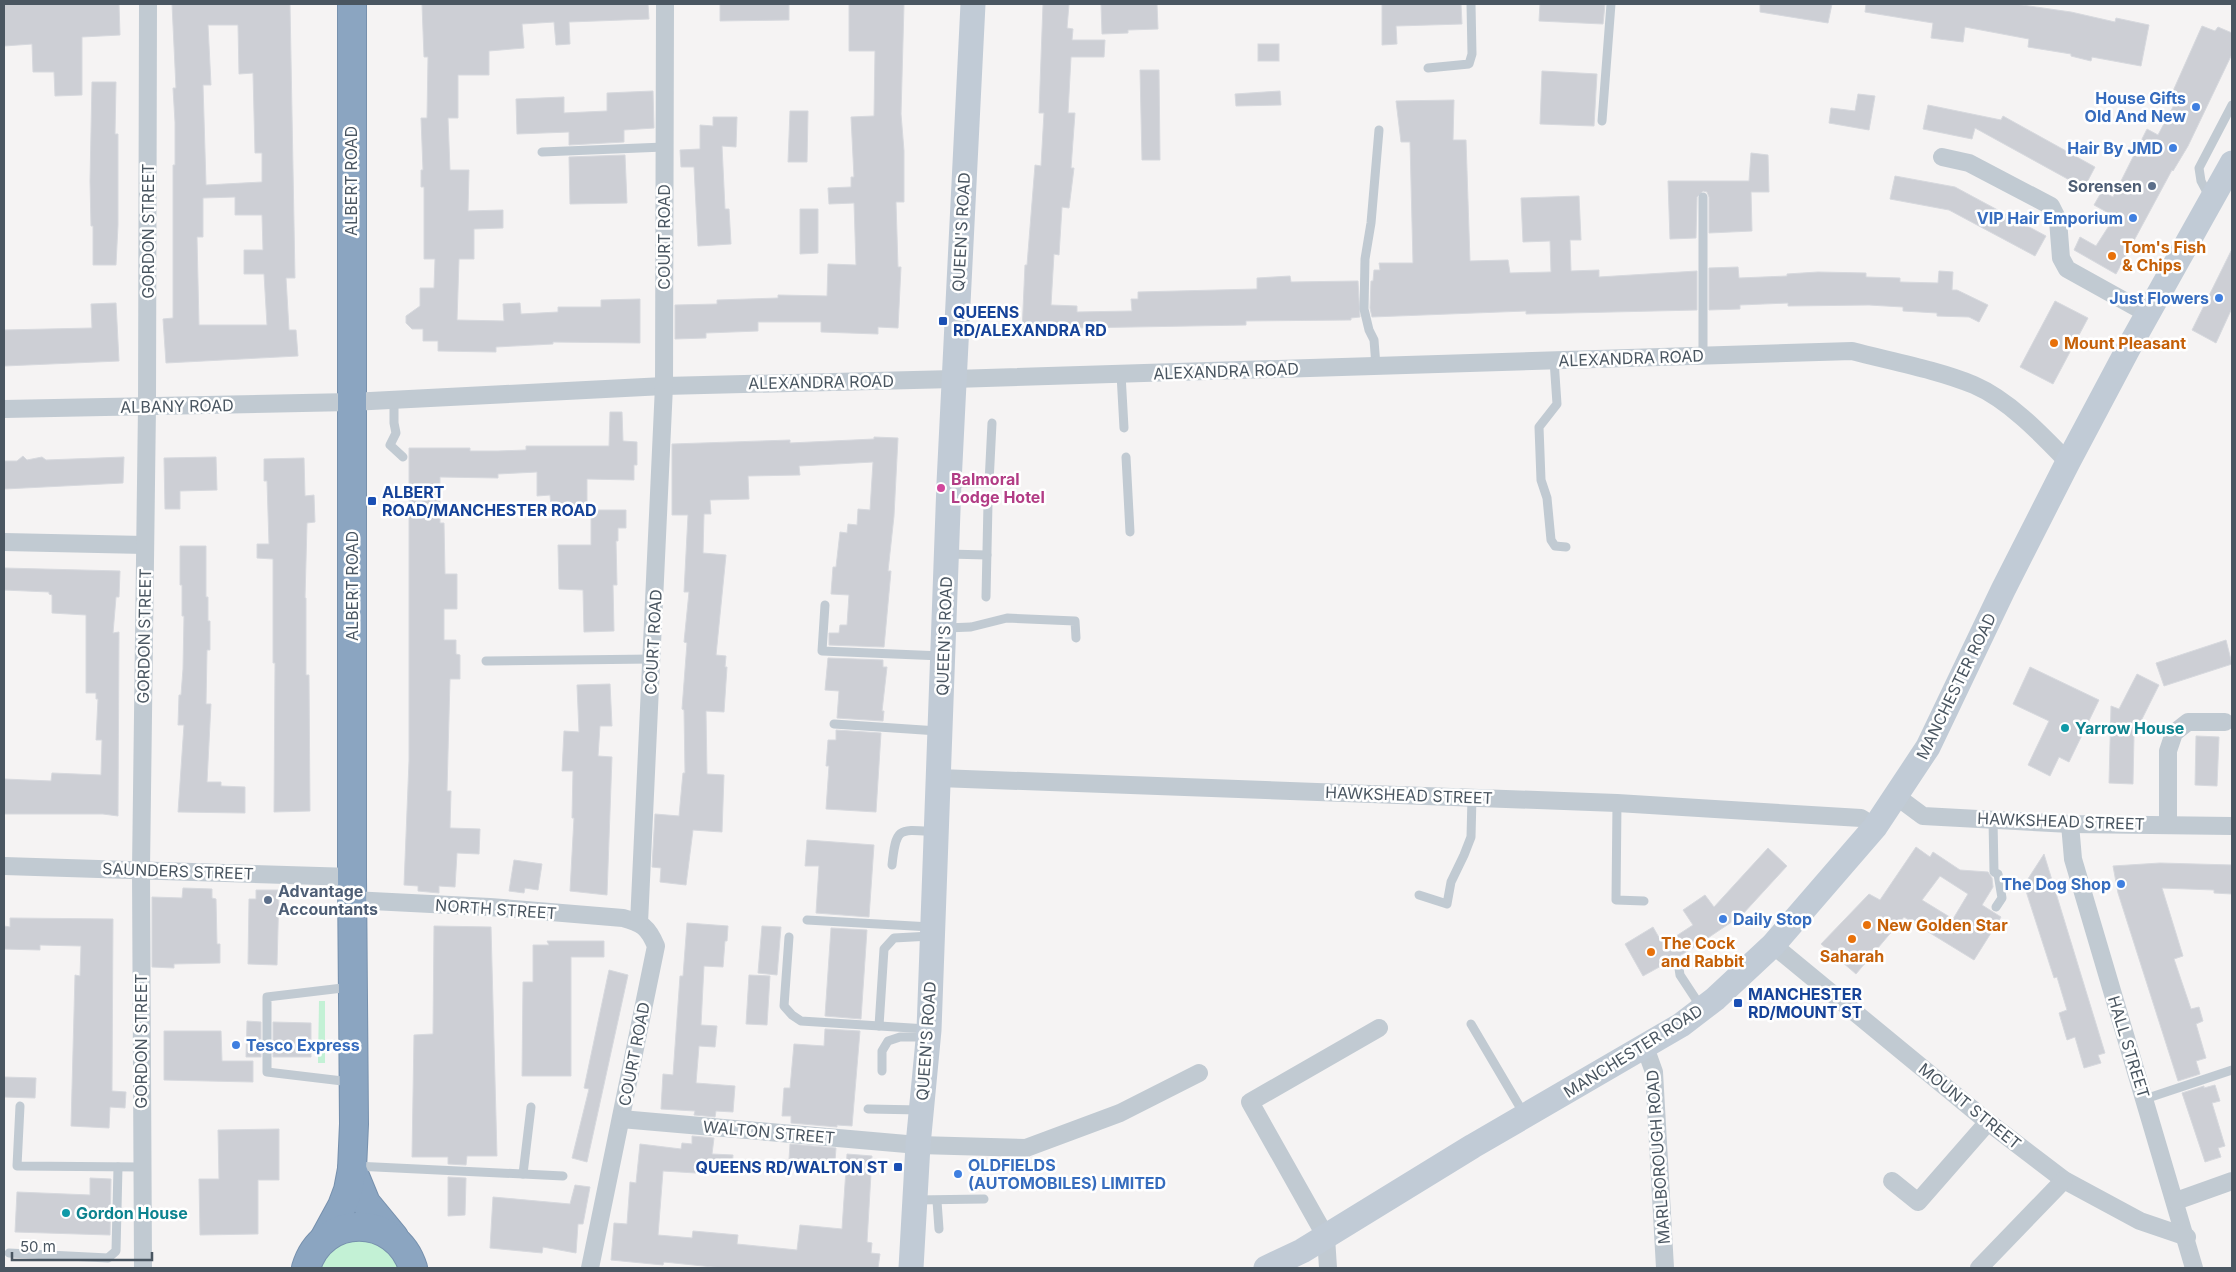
<svg xmlns="http://www.w3.org/2000/svg" width="2236" height="1272" viewBox="0 0 2236 1272" font-family="Inter,sans-serif">
	<style>
		.green { fill: #c3f1d5 }
		.building { fill: #cdcfd5; stroke: #d7d9de; fill-rule: evenodd }
		.lines { fill: none; stroke-linecap: round; stroke-linejoin: round }
		.highway-casing { stroke: #7690ad; stroke-width: 30 }
		.lane { stroke: #c1cad2; stroke-width: 9 }
		.street { stroke: #c1cad2; stroke-width: 18 }
		.secondary { stroke: #c1cbd6; stroke-width: 25 }
		.highway { stroke: #8ba5c1; stroke-width: 28 }
		.shop-dot { fill: #3f7fe0; stroke: #fff; stroke-width: 2 }
		.service-dot { fill: #5c6f8a; stroke: #fff; stroke-width: 2 }
		.food-dot { fill: #e8710a; stroke: #fff; stroke-width: 2 }
		.transit-dot { fill: #1a4fb4; stroke: #fff; stroke-width: 2 }
		.hotel-dot { fill: #d1479c; stroke: #fff; stroke-width: 2 }
		.culture-dot { fill: #0f9aa8; stroke: #fff; stroke-width: 2 }
		.labels { text-anchor: middle; dominant-baseline: central; stroke-width: 5; stroke-linejoin: round; paint-order: stroke }
		.shop-label { font-size: 16px; font-weight: bold; fill: #366cbe; stroke: #fff; text-anchor: end }
		.street-label { font-size: 16px; fill: #4a5661; stroke: #fff }
		.service-label { font-size: 16px; font-weight: bold; fill: #4e5e75; stroke: #fff; text-anchor: end }
		.food-label { font-size: 16px; font-weight: bold; fill: #c56008; stroke: #fff; text-anchor: start }
		.transit-label { font-size: 16px; font-weight: bold; fill: #164399; stroke: #fff; text-anchor: start }
		.hotel-label { font-size: 16px; font-weight: bold; fill: #b23c85; stroke: #fff; text-anchor: start }
		.culture-label { font-size: 16px; font-weight: bold; fill: #0d838f; stroke: #fff; text-anchor: start }
	</style>
	<rect width="100%" height="100%" fill="#f5f3f3"/>
	<g class="green">
		<path d="M319 1001H325V1063H318Z"/>
		<path d="M351 1240C373 1240 389 1248 398 1268H320C328 1253 335 1246 351 1240Z"/>
	</g>
	<g class="building">
		<path d="M4 4H119L120 35 82 37V95L55 96 54 72H33L32 44 4 46Z"/>
		<path d="M172 4H290L295 278H286L289 330H296L298 356 166 363 163 319 173 318V165H175V122L173 88H176ZM208 25H238L239 74 253 73 255 153H262V182L206 185 203 85H211ZM235 197V215H262L263 250H244V274H264L267 325H199L197 237H203V198Z"/>
		<path d="M422 4H648L649 19 569 22 570 44 556 45 554 22 522 24 524 48 489 51V75H458V118H448L450 170H469L468 211 503 210V228L474 229V259H459L457 320 504 321 503 304 520 303 521 314 558 312V307H601V300L640 299V343L553 342V344L496 347V352L438 351V341H423V329H412L406 323V316L420 306V288H434L435 259H424V187H421V170H423L421 118H427L428 57H424Z"/>
		<path d="M720 4H789V20L720 21Z"/>
		<path d="M849 4H904L901 114 904 151V202H896L898 267H901L898 328 878 327V334L821 332V322H758V331L706 333V338L675 339V305L717 304V300L778 298V295L827 296 828 264 856 265 854 203 829 204 828 188 851 187V177H854L851 117 874 116 875 51H849Z"/>
		<path d="M1043 4H1069L1067 28 1073 29 1072 40H1105L1104 57H1071L1068 113H1075L1071 168H1074L1069 208 1062 207 1059 255 1054 254 1051 305 1077 306V312L1132 311 1131 299H1138V292L1257 289V278L1290 276 1291 282 1358 281 1360 317 1351 318V320L1246 321V325L1076 328V334L1022 332 1025 265H1027L1035 165 1041 166 1044 113H1039Z"/>
		<path d="M1101 4H1157L1158 29 1128 30V33L1102 34Z"/>
		<path d="M1382 4H1461L1462 24 1396 26 1397 44 1382 45Z"/>
		<path d="M1540 4H1605L1603 24 1539 21Z"/>
		<path d="M1760 4H1832L1828 23 1760 12Z"/>
		<path d="M1866 4H2015L2071 12 2115 22 2116 18 2149 25 2141 66 2092 57 2091 61 2071 56V54L2028 47 2029 39 1965 27 1963 42 1931 38 1933 23 1865 12Z"/>
		<path d="M2202 26 2215 31 2218 27 2232 33V54L2188 146 2173 171 2172 170 2116 274 2074 250 2080 237 2096 246 2112 221 2109 220 2112 215 2094 205 2102 191 2113 197 2147 129 2158 135 2175 103 2169 100Z"/>
		<rect x="1258" y="44" width="21" height="17"/>
		<path d="M1140 70H1159L1160 160H1142Z"/>
		<path d="M1542 71 1597 74 1594 126 1540 124Z"/>
		<path d="M92 82H116L115 134H118V225L116 265H93V226H91L90 181Z"/>
		<path d="M653 91 654 128 624 130V142L569 145V132L517 134 516 99 564 97V113L607 111V93Z"/>
		<path d="M1280 91 1281 105 1236 106 1235 94Z"/>
		<path d="M1858 94 1875 96 1869 130 1829 123 1831 108 1855 111Z"/>
		<path d="M1454 100 1453 140H1466L1470 261 1508 260 1510 273 1551 272 1550 241 1523 242 1521 198 1579 196 1581 240H1570L1571 271 1599 270V277L1697 271V310L1526 314V311L1372 317 1370 308 1371 281H1373L1374 270H1380L1379 263H1413L1410 142H1401L1396 101Z"/>
		<path d="M1928 105 2001 120 2003 116 2095 167 2084 188 1975 128 1972 139 1923 129Z"/>
		<path d="M790 111H808L807 162H788Z"/>
		<path d="M713 117H737L736 147 722 146 725 209H729L731 244 698 246 694 167H681L680 150 700 149V125L713 126Z"/>
		<path d="M1751 153 1768 155 1769 192H1751L1752 231 1709 233V197L1707 192 1703 191 1697 197 1696 238 1670 239 1668 181H1749Z"/>
		<path d="M625 155 627 203 570 204 569 157Z"/>
		<path d="M1895 176 1955 187 2046 236 2035 256 1949 210 1890 199Z"/>
		<path d="M800 209H818V253L800 254Z"/>
		<path d="M2232 249V308L2216 343 2192 330Z"/>
		<path d="M1738 267 1739 278 1787 276V274L1818 272 1866 273V277L1900 278V282L1938 283 1939 271 1953 272 1952 290H1957L1988 305 1979 322 1969 317 1937 316V313L1903 311V307L1869 305 1788 306V303L1740 305V309L1709 310V268Z"/>
		<path d="M2055 301 2088 318 2053 384 2020 367Z"/>
		<path d="M116 303 119 361 4 366V330L92 328 91 304Z"/>
		<path d="M610 412H622L623 441 637 442V465H634V480L587 479V505L551 507 550 495 537 496V472L498 474V478L440 477V523H444L445 574H457V609H444V640H456V654L460 655V679H450L447 791H451L450 828 480 829 479 854 457 853 455 887 439 886V893L418 891V886L404 885 409 761V448H470V451H498L526 450V446H609Z"/>
		<path d="M874 437 898 438 894 516 888 571H891L884 647 829 645V633H839L840 625H847L849 595 831 594 833 567H836L840 532 847 533 848 524 857 525 858 509 870 510 873 462 799 466 800 475 748 476 749 499 710 500 711 514H704L703 553 726 555 716 655 726 656 725 667H727L724 712 706 711 707 774 724 775 722 832 693 830 686 885 660 882 661 868 652 867 655 814 679 816 683 773H685L684 710 682 709 687 643 684 642 689 592H684L688 515H672V444L790 440V443L874 439Z"/>
		<path d="M23 456 27 460 42 457 46 460 124 457 123 483 4 489V461H17Z"/>
		<path d="M216 457 217 490 180 491V509H165L164 458Z"/>
		<path d="M304 458 305 496 314 495 315 522 307 523 305 598H306V675H309L310 811 274 812 275 663H273V559L257 558V544H269L267 481H264V459Z"/>
		<path d="M591 510H626V528H618V541H616L617 585H613L614 631 584 632 583 590 559 589 558 545H591Z"/>
		<path d="M180 546H206V597H208V621H210V650H207L206 704H211L207 782H221V786L245 787V813L178 812 184 725H178L179 695H181L183 669 184 616H182V585H180Z"/>
		<path d="M4 568 120 571 119 597H116L113 633 119 632 118 816 103 814H4V779L51 781 52 773 101 775 102 740H96L98 699H96V693H86V615L52 613V595L49 594V592L4 590Z"/>
		<path d="M2226 640 2232 664 2164 686 2156 663Z"/>
		<path d="M828 658 883 660V667H887L882 711H884L883 721 837 718 839 691 825 690Z"/>
		<path d="M2030 667 2099 700 2069 762 2059 757 2050 776 2028 765 2049 721 2013 704Z"/>
		<path d="M2137 674 2159 685 2134 735 2133 784 2109 783 2111 706 2119 709Z"/>
		<path d="M610 684 612 726H600L598 756 612 757 607 895 570 891 574 818H572L573 771H562L564 731 579 732 577 685Z"/>
		<path d="M836 730 881 733 876 812 826 809 829 766H826L828 740H836Z"/>
		<path d="M2196 736 2219 737 2217 786 2195 785Z"/>
		<path d="M807 840 874 845 869 917 816 913 819 866H805Z"/>
		<path d="M1916 847 1930 857 1933 852 1960 870 1988 872 1992 878 1993 887 1982 905 2001 917 1974 960 1904 917 1856 974 1821 944 1869 894 1880 900ZM1940 876 1968 894 1953 919 1922 900Z"/>
		<path d="M1768 848 1787 866 1742 915 1690 950 1643 976 1625 944 1653 927 1661 941 1665 938 1667 942 1693 925 1683 910 1705 895 1714 907Z"/>
		<path d="M2044 854 2105 1053 2098 1055 2101 1063 2084 1068 2075 1037 2067 1040 2059 1013 2067 1010 2057 977 2054 978 2024 885Z"/>
		<path d="M514 860 542 864 538 890 525 888 524 893 509 891Z"/>
		<path d="M2160 863 2232 865V894L2214 893V890L2162 888 2183 956 2174 959 2191 1009 2199 1007 2203 1021 2196 1024 2206 1058 2196 1061 2200 1074 2178 1081 2118 893 2113 866Z"/>
		<path d="M183 888 212 889V898L216 899 217 944H220V963L174 964V968L152 967V897L182 898Z"/>
		<path d="M256 890H279L277 965 248 964 249 899H256Z"/>
		<path d="M10 918 113 919 112 1091 126 1092 125 1108 110 1107 109 1128 71 1126 75 975 80 976 81 946 40 945V950L4 949V926L10 927Z"/>
		<path d="M687 923 728 926 727 941H725L723 967 704 966 701 1025 717 1026 715 1047 699 1046 696 1083 735 1086 733 1112 716 1111 715 1117 694 1115 695 1111 661 1109 663 1074 673 1075 680 976H683Z"/>
		<path d="M434 926 491 927 497 1156H467L466 1165 448 1164V1157H412L414 1035 433 1034Z"/>
		<path d="M762 926 781 927 777 975 758 973Z"/>
		<path d="M831 928 867 930 861 1019 825 1016Z"/>
		<path d="M547 941H604V957H571V1076H522L523 982H533V945H549Z"/>
		<path d="M609 970 628 975 587 1162 572 1158 589 1089 584 1088Z"/>
		<path d="M749 975 770 976 767 1025 746 1024Z"/>
		<path d="M247 1021 261 1022V1057H246Z"/>
		<path d="M273 1022 311 1023V1057H273Z"/>
		<path d="M825 1029 860 1031 852 1126 837 1125V1127L791 1123V1116H782L784 1088H790L794 1044 824 1046Z"/>
		<path d="M164 1031H221L222 1061H253V1082L164 1080Z"/>
		<path d="M4 1077 36 1078 35 1098 4 1097Z"/>
		<path d="M2215 1085 2220 1101 2212 1103 2225 1146 2218 1148 2221 1157 2205 1162 2182 1093 2204 1086V1088Z"/>
		<path d="M279 1129V1180H258V1234L200 1235 199 1179H219L218 1130Z"/>
		<path d="M692 1136 714 1138 712 1154 733 1155 732 1171 696 1169V1173L663 1171 658 1235 692 1238 693 1231 738 1235 737 1244 797 1250 800 1225 842 1229 847 1154 872 1156 867 1242 872 1243 871 1253 880 1254 878 1268H723L664 1262 663 1265 611 1260 614 1223 627 1224 630 1182 636 1183 640 1144 681 1149 682 1143 692 1144Z"/>
		<path d="M790 1144 836 1148 835 1161 789 1159Z"/>
		<path d="M448 1177 466 1178 465 1215 448 1216Z"/>
		<path d="M90 1178 111 1179 110 1235 15 1232 17 1192 90 1195Z"/>
		<path d="M575 1185 590 1187 583 1224H578L576 1253 543 1247 542 1253 490 1248 493 1197 570 1204Z"/>
	</g>
	<g class="lines">
		<g class="highway-casing">
			<g id="highway">
				<path d="M352 1169 366 1203 394 1237"/>
				<path d="M324 1239 342 1206 348 1190 352 1169 354 1124 352 877V4"/>
				<path d="M306 1268C322 1213 396 1213 413 1268"/>
			</g>
		</g>
		<g class="lane">
			<path d="M1428 68 1469 64 1472 54 1471 4"/>
			<path d="M1602 121 1611 4"/>
			<path d="M542 152 664 147"/>
			<path d="M2210 198 2201 181 2199 168 2232 105"/>
			<path d="M1703 356V197"/>
			<path d="M1554 360 1557 404 1539 427 1541 480 1547 498 1551 540 1555 546 1566 547"/>
			<path d="M1376 366 1374 340 1369 330 1364 309 1365 259 1371 223 1379 130"/>
			<path d="M1121 374 1124 428"/>
			<path d="M394 400V423L396 433 390 445 403 457"/>
			<path d="M1126 457 1130 532"/>
			<path d="M950 483H989L992 423"/>
			<path d="M948 554 987 555"/>
			<path d="M986 597 988 503"/>
			<path d="M825 605 822 651 942 656"/>
			<path d="M946 628 971 627 1007 618 1075 621 1076 638"/>
			<path d="M486 661 652 659"/>
			<path d="M834 724 938 731"/>
			<path d="M1617 803 1616 900 1644 901"/>
			<path d="M1993 820 1994 872 1998 874 2002 898 1996 907"/>
			<path d="M892 865C896 826 899 829 936 832"/>
			<path d="M1419 895 1447 904 1451 882 1464 855 1471 837 1472 797"/>
			<path d="M807 920 931 927"/>
			<path d="M789 937 784 1006 792 1015 801 1021 927 1029"/>
			<path d="M1678 962 1680 975 1701 1007"/>
			<path d="M351 987 267 997V1072L351 1082"/>
			<path d="M1471 1024 1524 1114"/>
			<path d="M879 1026 884 949 894 938 931 936"/>
			<path d="M882 1071V1051L888 1041 900 1037H926"/>
			<path d="M2145 1099 2232 1070"/>
			<path d="M20 1106 17 1166 141 1167"/>
			<path d="M868 1109 921 1110"/>
			<path d="M355 1166 563 1176"/>
			<path d="M523 1174 531 1107"/>
			<path d="M916 1200 984 1199"/>
			<path d="M937 1201 939 1229"/>
			<path d="M9 1253 108 1258 116 1251 118 1167"/>
		</g>
		<g class="street">
			<path d="M1942 157 1969 163 2051 206 2058 220 2061 258 2067 269 2148 314"/>
			<path d="M4 409 351 402 664 386 954 379 1852 351C1890 361 1938 370 1974 385 2009 400 2042 435 2068 462"/>
			<path d="M4 542 145 545"/>
			<path d="M939 778 1617 803 1861 818 1875 827"/>
			<path d="M1896 796 1923 816 2070 824 2232 826"/>
			<path d="M2070 824 2073 859 2194 1268"/>
			<path d="M2168 824V751L2174 733 2188 722H2225"/>
			<path d="M4 866 352 877"/>
			<path d="M352 900 490 907 623 918C642 923 648 927 656 946L590 1268"/>
			<path d="M639 923 664 386 665 4"/>
			<path d="M1773 945 1988 1122 2064 1180 2140 1221 2187 1237"/>
			<path d="M1645 1047 1654 1072 1665 1268"/>
			<path d="M621 1119 918 1145 1026 1148 1120 1113 1199 1073"/>
			<path d="M1892 1181 1918 1202 1988 1122"/>
			<path d="M2176 1201 2232 1181"/>
			<path d="M143 1268 141 870 147 406 148 4"/>
			<path d="M1328 1268 1326 1237 1250 1102 1379 1028"/>
			<path d="M1979 1268 2064 1180"/>
		</g>
		<g class="secondary">
			<path d="M911 1268 918 1145 929 1030 949 483 973 4"/>
			<path d="M1266 1268 1302 1251 1473 1146 1681 1025 1715 999 1773 945 1875 827 1928 747 2003 590 2068 462 2128 349 2232 163"/>
		</g>
		<use href="#highway" class="highway"/>
	</g>
	<g class="shop-dot">
		<circle cx="2196" cy="107" r="5"/>
		<circle cx="2173" cy="148" r="5"/>
		<circle cx="2133" cy="218" r="5"/>
		<circle cx="2219" cy="298" r="5"/>
		<circle cx="2121" cy="884" r="5"/>
		<circle cx="1723" cy="919" r="5"/>
		<circle cx="236" cy="1045" r="5"/>
		<circle cx="958" cy="1174" r="5"/>
	</g>
	<g class="service-dot">
		<circle cx="2152" cy="186" r="5"/>
		<circle cx="268" cy="900" r="5"/>
	</g>
	<g class="food-dot">
		<circle cx="2112" cy="256" r="5"/>
		<circle cx="2054" cy="343" r="5"/>
		<circle cx="1867" cy="925" r="5"/>
		<circle cx="1852" cy="939" r="5"/>
		<circle cx="1651" cy="952" r="5"/>
	</g>
	<g class="transit-dot">
		<rect x="938" y="316" width="10" height="10" rx="2.5"/>
		<rect x="367" y="496" width="10" height="10" rx="2.5"/>
		<rect x="1733" y="998" width="10" height="10" rx="2.5"/>
		<rect x="893" y="1162" width="10" height="10" rx="2.5"/>
	</g>
	<circle class="hotel-dot" cx="941" cy="488" r="5"/>
	<g class="culture-dot">
		<circle cx="2065" cy="728" r="5"/>
		<circle cx="66" cy="1213" r="5"/>
	</g>
	<g class="labels">
		<g class="shop-label">
			<text x="2186" y="98">House Gifts<tspan x="2186" dy="18">Old And New</tspan></text>
			<text x="2163" y="148">Hair By JMD</text>
			<text x="2123" y="218">VIP Hair Emporium</text>
			<text x="2209" y="298">Just Flowers</text>
			<text x="2111" y="884">The Dog Shop</text>
			<text x="1733" y="919" text-anchor="start">Daily Stop</text>
			<text x="246" y="1045" text-anchor="start">Tesco Express</text>
			<text x="968" y="1165" text-anchor="start">OLDFIELDS<tspan x="968" dy="18">(AUTOMOBILES) LIMITED</tspan></text>
		</g>
		<g class="street-label">
			<text transform="translate(351 181) rotate(-90)">ALBERT ROAD</text>
			<text transform="translate(148 231) rotate(-90)">GORDON STREET</text>
			<text transform="translate(961 232) rotate(-87)">QUEEN'S ROAD</text>
			<text transform="translate(664 237) rotate(-90)">COURT ROAD</text>
			<text transform="translate(1631 358) rotate(-2)">ALEXANDRA ROAD</text>
			<text transform="translate(1226 371) rotate(-2)">ALEXANDRA ROAD</text>
			<text transform="translate(821 382) rotate(-1)">ALEXANDRA ROAD</text>
			<text transform="translate(177 406) rotate(-1)">ALBANY ROAD</text>
			<text transform="translate(352 586) rotate(-90)">ALBERT ROAD</text>
			<text transform="translate(144 636) rotate(-89)">GORDON STREET</text>
			<text transform="translate(944 636) rotate(-88)">QUEEN'S ROAD</text>
			<text transform="translate(653 642) rotate(-87)">COURT ROAD</text>
			<text transform="translate(1956 686) rotate(-64)">MANCHESTER ROAD</text>
			<text transform="translate(1409 795) rotate(2)">HAWKSHEAD STREET</text>
			<text transform="translate(2061 821) rotate(2)">HAWKSHEAD STREET</text>
			<text transform="translate(178 871) rotate(2)">SAUNDERS STREET</text>
			<text transform="translate(496 909) rotate(4)">NORTH STREET</text>
			<text transform="translate(141 1041) rotate(-90)">GORDON STREET</text>
			<text transform="translate(926 1041) rotate(-86)">QUEEN'S ROAD</text>
			<text transform="translate(2129 1047) rotate(73)">HALL STREET</text>
			<text transform="translate(1633 1051) rotate(-32)">MANCHESTER ROAD</text>
			<text transform="translate(634 1054) rotate(-79)">COURT ROAD</text>
			<text transform="translate(1970 1106) rotate(39)">MOUNT STREET</text>
			<text transform="translate(769 1132) rotate(5)">WALTON STREET</text>
			<text transform="translate(1658 1157) rotate(-94)">MARLBOROUGH ROAD</text>
		</g>
		<g class="service-label">
			<text x="2142" y="186">Sorensen</text>
			<text x="278" y="891" text-anchor="start">Advantage<tspan x="278" dy="18">Accountants</tspan></text>
		</g>
		<g class="food-label">
			<text x="2122" y="247">Tom's Fish<tspan x="2122" dy="18">&amp; Chips</tspan></text>
			<text x="2064" y="343">Mount Pleasant</text>
			<text x="1877" y="925">New Golden Star</text>
			<text x="1661" y="943">The Cock<tspan x="1661" dy="18">and Rabbit</tspan></text>
			<text x="1852" y="956" text-anchor="middle">Saharah</text>
		</g>
		<g class="transit-label">
			<text x="953" y="312">QUEENS<tspan x="953" dy="18">RD/ALEXANDRA RD</tspan></text>
			<text x="382" y="492">ALBERT<tspan x="382" dy="18">ROAD/MANCHESTER ROAD</tspan></text>
			<text x="1748" y="994">MANCHESTER<tspan x="1748" dy="18">RD/MOUNT ST</tspan></text>
			<text x="888" y="1167" text-anchor="end">QUEENS RD/WALTON ST</text>
		</g>
		<g class="hotel-label">
			<text x="951" y="479">Balmoral<tspan x="951" dy="18">Lodge Hotel</tspan></text>
		</g>
		<g class="culture-label">
			<text x="2075" y="728">Yarrow House</text>
			<text x="76" y="1213">Gordon House</text>
		</g>
	</g>
	<rect width="2236" height="1272" fill="none" stroke="#4a5661" stroke-width="10"/>
	<path d="M12 1252v8h140v-8" fill="none" stroke="#4a5661" stroke-width="2.5"/>
	<text x="20" y="1252" font-size="15" fill="#4a5661" stroke="#ffffff" stroke-width="4" paint-order="stroke">50 m</text>
</svg>
